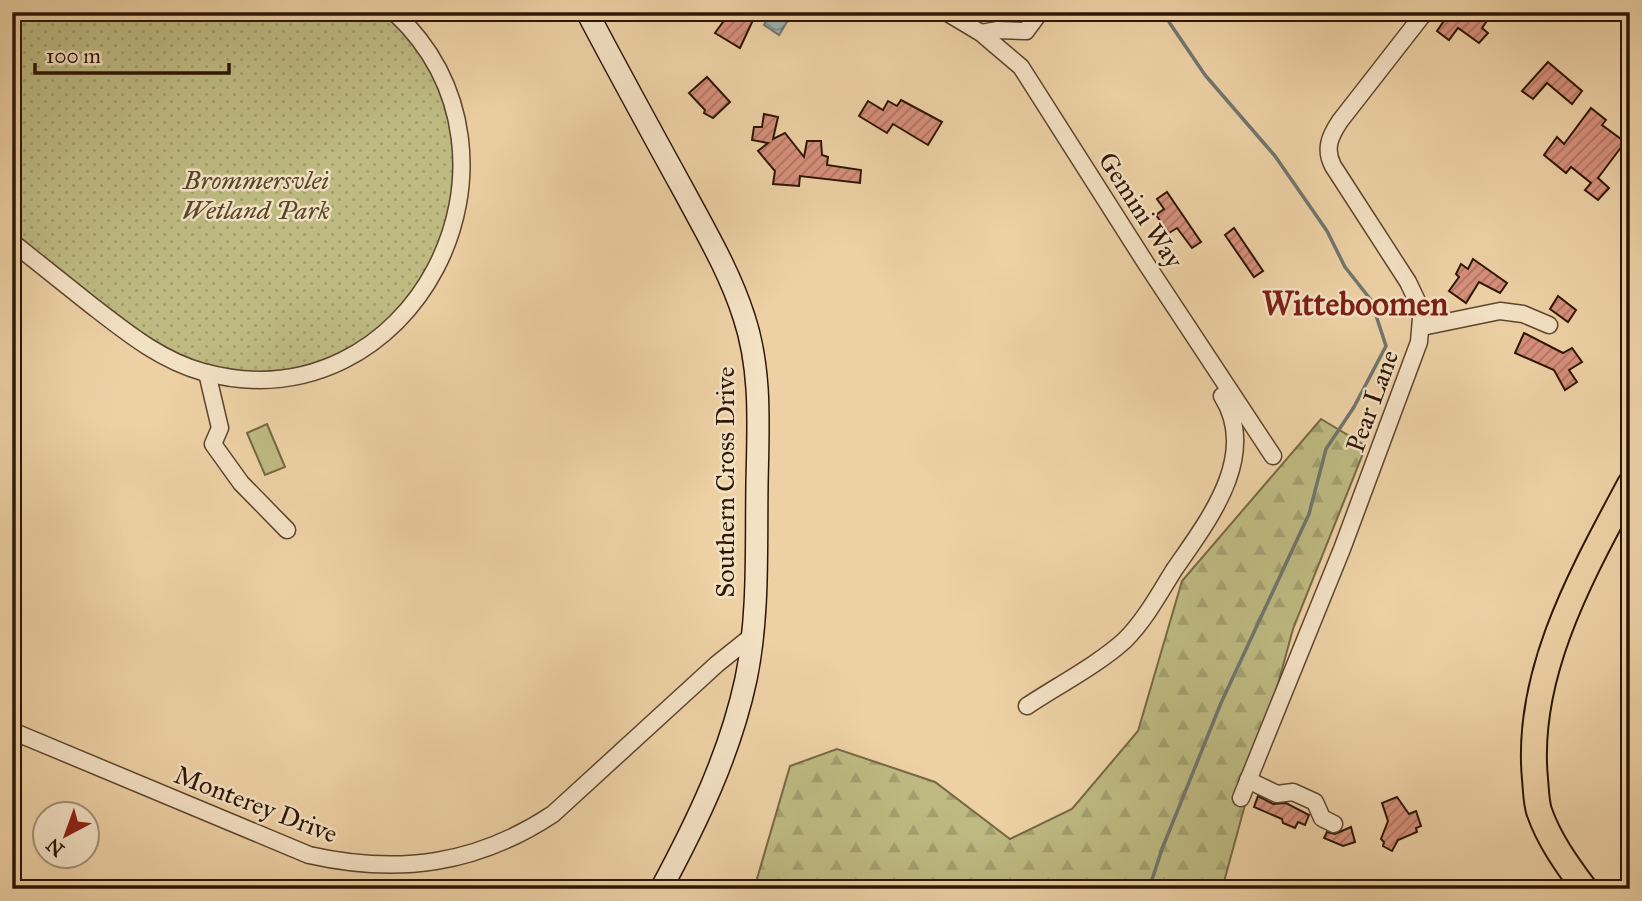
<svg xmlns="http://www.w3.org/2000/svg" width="1642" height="901" viewBox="0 0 1642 901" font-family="'IM FELL Great Primer',serif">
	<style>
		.grass { fill: #beba82; stroke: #766844; stroke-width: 2 }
		.forest { fill: url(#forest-firs); stroke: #766844; stroke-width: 2 }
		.park { fill: url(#park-dots); stroke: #766844; stroke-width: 2 }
		.water { fill: url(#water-waves); stroke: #71756d; stroke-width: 2 }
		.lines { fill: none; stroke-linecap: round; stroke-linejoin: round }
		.stream { stroke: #71756d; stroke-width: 3.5 }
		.building { fill: url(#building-hatch); stroke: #2e1605; stroke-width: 2 }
		.street-casing { stroke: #5e452d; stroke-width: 19 }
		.secondary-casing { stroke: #2e1605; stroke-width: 24 }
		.primary-casing { stroke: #2e1605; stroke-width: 28 }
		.street { stroke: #f3e1c4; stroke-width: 16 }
		.secondary { stroke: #f3e1c4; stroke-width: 21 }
		.primary { stroke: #edd1a5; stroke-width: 24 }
		.labels { text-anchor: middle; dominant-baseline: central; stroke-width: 5; stroke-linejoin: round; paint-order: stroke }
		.park-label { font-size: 26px; font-style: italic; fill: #59472a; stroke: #f3e1c4 }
		.street-label { font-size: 26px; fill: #2e1605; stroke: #f3e1c4 }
		.district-label { font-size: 33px; font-weight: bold; fill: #7a1f14; stroke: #f3e1c4 }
	</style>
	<defs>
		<pattern id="forest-firs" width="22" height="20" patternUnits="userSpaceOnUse" patternTransform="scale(1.75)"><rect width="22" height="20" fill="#beba82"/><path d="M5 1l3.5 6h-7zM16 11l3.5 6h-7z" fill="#a49f6f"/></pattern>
		<pattern id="park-dots" width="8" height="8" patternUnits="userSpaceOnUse" patternTransform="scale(1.75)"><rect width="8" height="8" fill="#beba82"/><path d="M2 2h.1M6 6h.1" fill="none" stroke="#a49f6f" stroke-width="1.8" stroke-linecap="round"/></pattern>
		<pattern id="water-waves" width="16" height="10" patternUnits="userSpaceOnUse" patternTransform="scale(1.75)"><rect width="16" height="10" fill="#9db4b2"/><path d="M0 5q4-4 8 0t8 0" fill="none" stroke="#80918f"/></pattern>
		<pattern id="building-hatch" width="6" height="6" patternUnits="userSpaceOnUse" patternTransform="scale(1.75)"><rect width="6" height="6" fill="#d68f7b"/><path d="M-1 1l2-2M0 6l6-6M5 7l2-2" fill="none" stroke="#ae7463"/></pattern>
	</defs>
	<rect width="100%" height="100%" fill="#edd1a5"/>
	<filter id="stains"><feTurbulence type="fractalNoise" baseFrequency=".00286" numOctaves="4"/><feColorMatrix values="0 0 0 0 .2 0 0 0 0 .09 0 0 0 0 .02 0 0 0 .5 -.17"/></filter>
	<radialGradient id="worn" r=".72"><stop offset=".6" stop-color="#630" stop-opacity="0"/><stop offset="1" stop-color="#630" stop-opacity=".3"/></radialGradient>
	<path class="grass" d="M267 424 285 467 265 475 247 433Z"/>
	<path class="forest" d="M1321 419 1366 446 1293 629 1222 889H754L790 766 837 749 935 782 1010 839 1072 809 1138 731 1182 581Z"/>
	<path class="park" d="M12 12H394L418 38 460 133 448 242 387 330 294 376 184 366 12 242Z"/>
	<path class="water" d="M771 12H793L779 35 764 25Z"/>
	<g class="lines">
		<path class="stream" d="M1149 889 1162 849 1221 703 1309 514 1326 449 1354 407 1386 346 1371 300 1345 267 1327 231 1275 156 1205 75 1169 22 1166 12"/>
	</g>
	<g class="building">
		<path d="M707 12H741L753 20 740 48 715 33 723 22Z"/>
		<path d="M1450 12H1459L1467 18 1472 12H1493L1482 28 1488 33 1479 43 1458 28 1449 40 1437 31Z"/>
		<path d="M1548 62 1582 91 1572 104 1547 83 1533 99 1522 91Z"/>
		<path d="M707 77 730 102 713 118 704 113 705 110 689 93Z"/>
		<path d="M901 100 942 122 928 145 893 124 887 133 859 116 868 101 883 110 888 101 897 106Z"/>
		<path d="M1591 108 1606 120 1602 125 1625 142 1598 178 1609 188 1598 200 1585 190 1591 183 1571 167 1566 173 1544 155 1557 137 1564 144Z"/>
		<path d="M764 114 778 117 773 139 785 133 804 157 807 141H821L822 155 828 157 827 165 861 170 860 183 800 176 799 186 773 184 775 171 758 151 768 143 752 140 754 127H762Z"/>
		<path d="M1167 192 1201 242 1192 248 1177 228 1169 233 1156 215 1164 209 1157 199Z"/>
		<path d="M1234 228 1263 271 1254 277 1225 235Z"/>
		<path d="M1473 259 1507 283 1500 293 1479 282 1466 303 1449 291 1459 277 1456 274 1461 264 1468 269Z"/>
		<path d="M1558 296 1576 310 1568 322 1550 309Z"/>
		<path d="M1524 333 1563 353 1572 348 1582 362 1569 370 1577 382 1565 390 1554 370 1515 353Z"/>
		<path d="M1258 796 1273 804 1286 803 1309 815 1305 825 1298 822 1295 828 1283 823 1282 819 1254 807Z"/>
		<path d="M1397 797 1409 814 1416 811 1421 826 1416 828 1417 832 1398 840 1392 851 1383 846 1384 842 1381 839 1388 821 1382 803Z"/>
		<path d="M1351 827 1355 842 1343 846 1324 838 1327 832 1335 834Z"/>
	</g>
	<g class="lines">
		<g class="street-casing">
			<g id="street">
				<path d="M946 12 981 33 1021 67 1147 265 1273 456"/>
				<path d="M981 33 998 30 1026 31 1040 12"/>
				<path d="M12 242C38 263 65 284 91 305 126 332 160 360 203 372 412 429 551 158 394 12"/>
				<path d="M1422 327 1500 311 1523 314 1549 325"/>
				<path d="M207 373 220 428 213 444 241 483 287 530"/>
				<path d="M1027 706C1057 686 1099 664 1125 640 1145 620 1159 594 1174 570 1207 522 1260 456 1222 396"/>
				<path d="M12 731 309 855C398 875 476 865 553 814L717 664 752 636"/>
				<path d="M1248 780 1277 794 1293 792 1315 802 1322 818 1334 824"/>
				<path d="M1241 798 1342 549 1419 342 1421 318 1418 303 1408 282 1333 166C1324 149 1330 136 1340 121L1425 12"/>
			</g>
		</g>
		<g class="secondary-casing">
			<path id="secondary" d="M587 12C619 73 652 133 685 193 707 234 730 273 744 317 762 371 758 428 757 484 756 549 759 616 746 679 730 754 697 822 661 889"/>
		</g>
		<g class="primary-casing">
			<path id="primary" d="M1585 889C1567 865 1549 840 1539 811 1536 801 1536 789 1535 779 1525 674 1582 574 1630 484"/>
		</g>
		<use href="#street" class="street"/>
		<use href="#secondary" class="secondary"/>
		<use href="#primary" class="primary"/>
	</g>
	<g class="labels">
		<g class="park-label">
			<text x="256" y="180">Brommersvlei<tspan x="256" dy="30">Wetland Park</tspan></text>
		</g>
		<g class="street-label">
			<text transform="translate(1141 210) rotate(57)">Gemini Way</text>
			<text transform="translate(1372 401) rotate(-70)">Pear Lane</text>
			<text transform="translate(725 482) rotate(-90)">Southern Cross Drive</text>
			<text transform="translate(256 804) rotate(21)">Monterey Drive</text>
		</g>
		<g class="district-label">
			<text x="1355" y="304">Witteboomen</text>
		</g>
	</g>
	<rect width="1642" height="901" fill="none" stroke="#edd1a5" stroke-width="42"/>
	<rect x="14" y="14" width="1614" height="873" fill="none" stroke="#2e1605" stroke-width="3.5"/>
	<rect x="21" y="21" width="1600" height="859" fill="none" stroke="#2e1605" stroke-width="2"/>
	<g transform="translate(66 835) rotate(221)"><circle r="33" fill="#f3e1c4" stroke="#a49078" stroke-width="2"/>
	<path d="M0-5L12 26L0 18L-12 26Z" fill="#8f2418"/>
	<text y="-10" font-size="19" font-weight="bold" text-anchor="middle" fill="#2e1605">N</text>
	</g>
	<path d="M35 63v10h194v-10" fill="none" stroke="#2e1605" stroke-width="3.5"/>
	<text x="46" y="63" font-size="21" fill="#2e1605" stroke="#f3e1c4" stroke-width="5" paint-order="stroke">100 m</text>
	<rect width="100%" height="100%" filter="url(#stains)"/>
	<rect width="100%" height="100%" fill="url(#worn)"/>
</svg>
